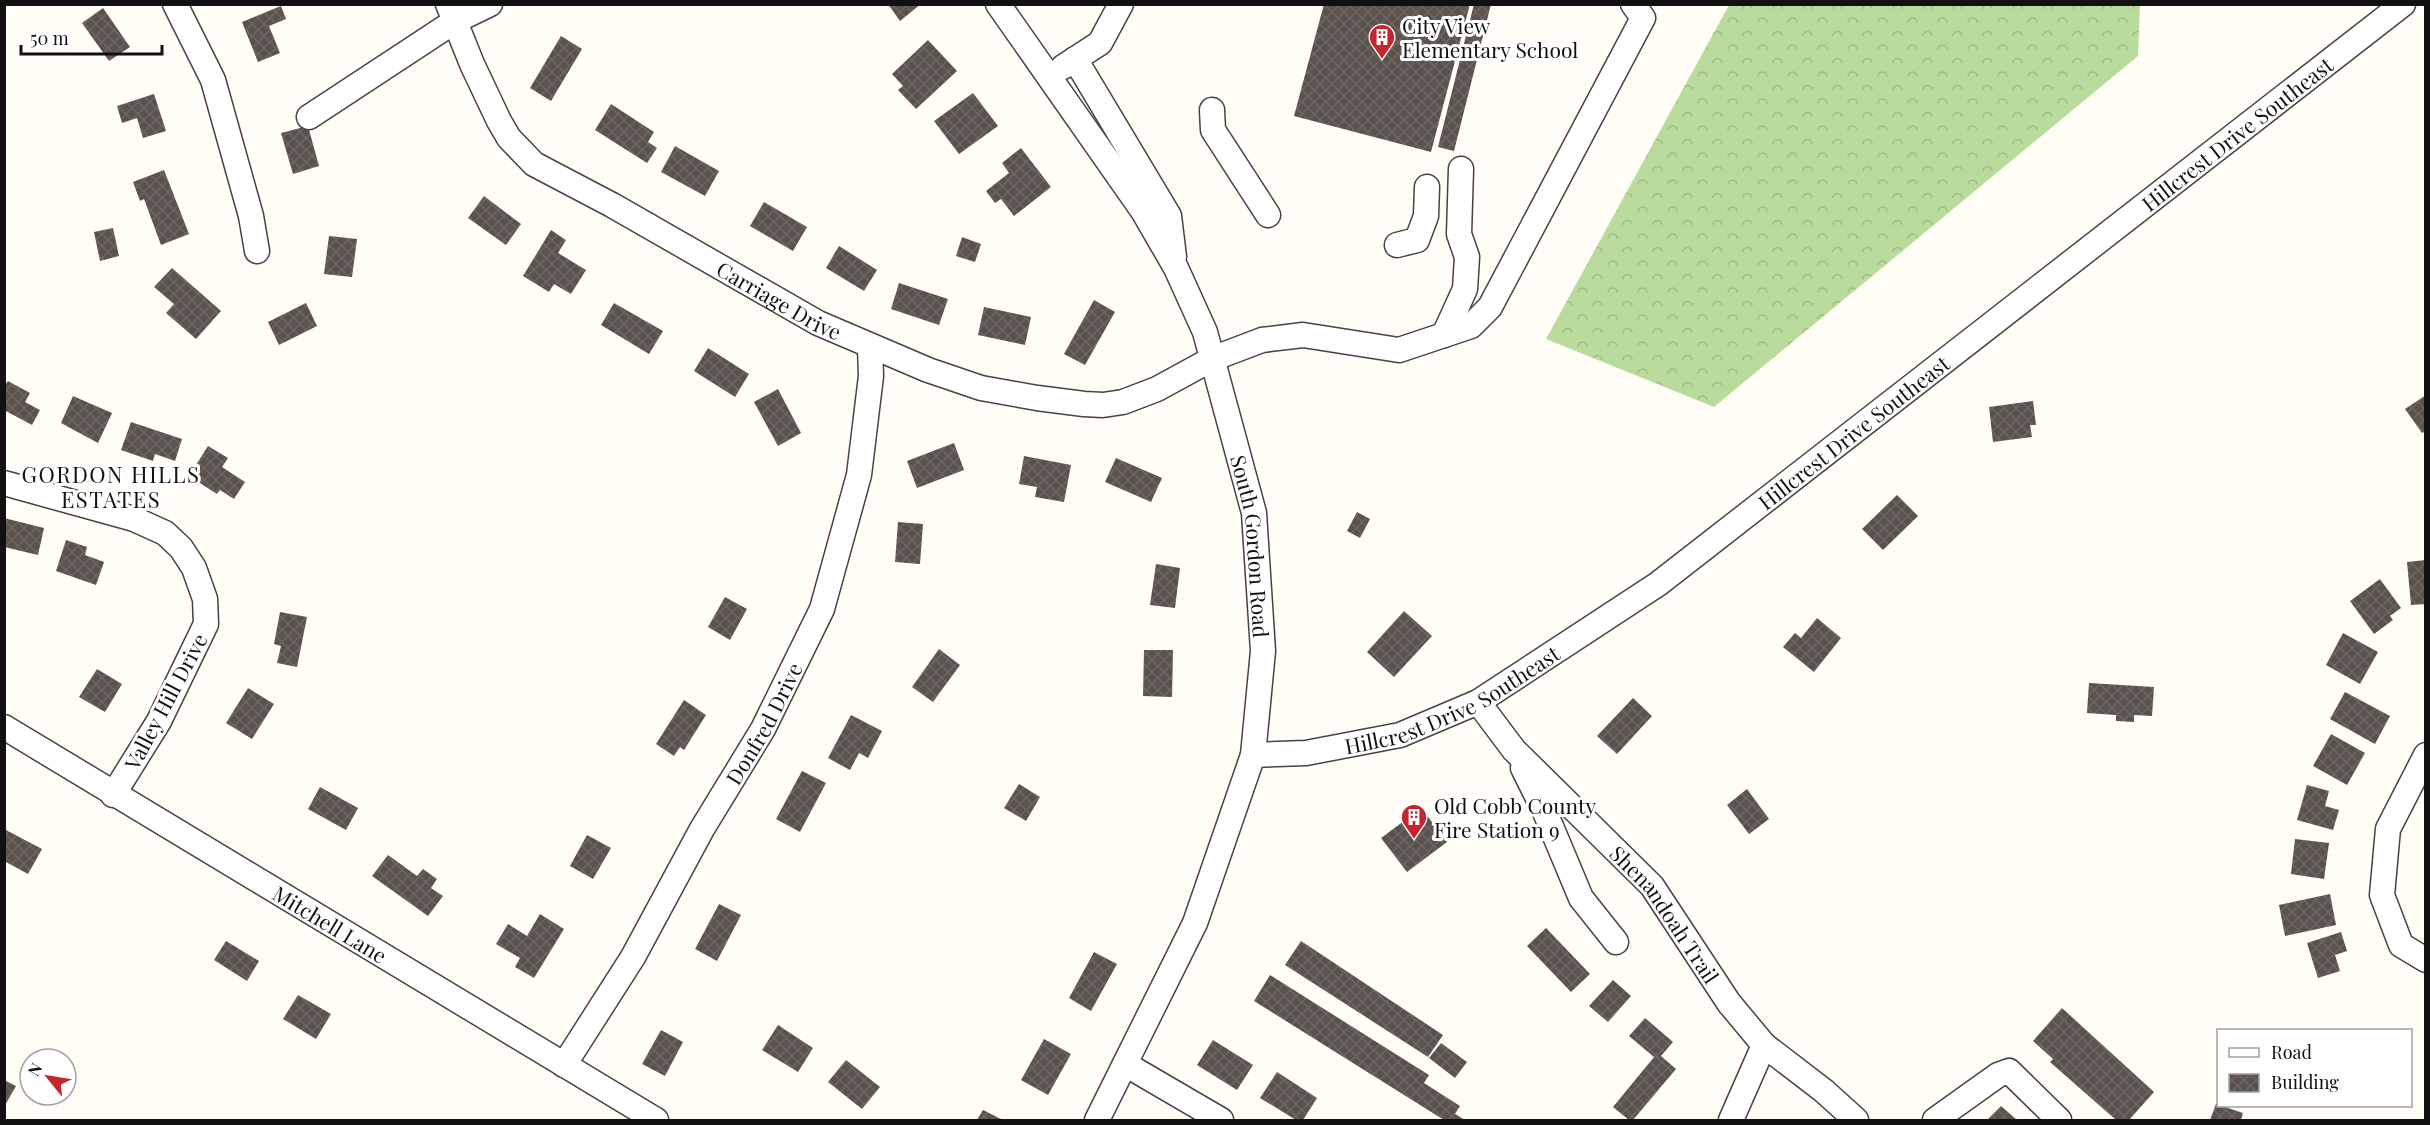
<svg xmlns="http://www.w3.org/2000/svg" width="2430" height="1125" viewBox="0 0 2430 1125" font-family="'Playfair Display',serif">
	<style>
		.forest { fill: url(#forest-crowns) }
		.building { fill: url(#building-cross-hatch) }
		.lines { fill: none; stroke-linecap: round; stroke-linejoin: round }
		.minor-casing { stroke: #444; stroke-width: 27 }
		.minor { stroke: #fff; stroke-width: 24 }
		.labels { text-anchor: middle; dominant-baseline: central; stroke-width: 6; stroke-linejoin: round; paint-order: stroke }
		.poi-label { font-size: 21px; fill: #111; stroke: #fff; text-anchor: start }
		.street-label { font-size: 21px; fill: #111; stroke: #fff }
		.neighbourhood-label { font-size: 22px; letter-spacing: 1.5px; fill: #111; stroke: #fff }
	</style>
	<defs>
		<pattern id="forest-crowns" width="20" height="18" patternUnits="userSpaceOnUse" patternTransform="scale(1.5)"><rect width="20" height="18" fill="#b9dc9c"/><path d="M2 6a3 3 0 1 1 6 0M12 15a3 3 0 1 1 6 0" fill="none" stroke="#9ebc85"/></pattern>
		<pattern id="building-cross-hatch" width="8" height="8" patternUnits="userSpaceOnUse" patternTransform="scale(1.5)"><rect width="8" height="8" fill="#5a524d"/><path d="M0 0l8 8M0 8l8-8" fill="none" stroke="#6d6662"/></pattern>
	</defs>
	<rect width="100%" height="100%" fill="#fffdf5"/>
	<path class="forest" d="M1729 5H2140L2138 56 1714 407 1546 339Z"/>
	<g class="building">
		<path d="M888 4H921L900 21Z"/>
		<path d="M1324 4H1470L1431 152 1294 116Z"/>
		<path d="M1474 4H1491L1454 151 1438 147Z"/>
		<path d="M281 6 286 19 269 26 280 53 258 62 242 22Z"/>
		<path d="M103 8 130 47 109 61 82 23Z"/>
		<path d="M561 36 582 49 551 101 530 88Z"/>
		<path d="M928 40 957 71 916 109 898 90 903 86 892 74Z"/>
		<path d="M973 93 998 126 959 154 934 121Z"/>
		<path d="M154 94 166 131 143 138 137 118 122 123 117 106Z"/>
		<path d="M611 104 654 132 648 142 657 148 647 163 595 130Z"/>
		<path d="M308 126 319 166 293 174 281 133Z"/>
		<path d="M675 146 719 171 705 196 661 172Z"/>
		<path d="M1021 148 1051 187 1014 216 1001 199 995 203 986 191 1009 173 1002 163Z"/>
		<path d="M164 170 189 234 161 245 144 199 140 201 133 182Z"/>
		<path d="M484 196 521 224 506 245 468 218Z"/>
		<path d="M764 202 807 227 793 251 750 226Z"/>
		<path d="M113 228 119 256 100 261 94 232Z"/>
		<path d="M551 230 566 240 558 253 586 270 571 294 554 284 549 292 523 276Z"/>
		<path d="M329 236 357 239 352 277 324 274Z"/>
		<path d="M962 237 981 244 975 262 956 256Z"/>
		<path d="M839 246 877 270 864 291 826 268Z"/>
		<path d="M172 268 221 311 196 339 166 313 174 304 154 287Z"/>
		<path d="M899 283 948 299 939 325 891 309Z"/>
		<path d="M1094 300 1115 312 1085 365 1064 354Z"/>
		<path d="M306 303 317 326 279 345 268 322Z"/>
		<path d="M614 303 663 331 649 354 601 325Z"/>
		<path d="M984 307 1031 317 1025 345 978 335Z"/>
		<path d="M708 348 749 374 735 397 694 371Z"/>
		<path d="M8 381 30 393 25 402 40 410 32 425 4 410V387Z"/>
		<path d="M778 389 801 433 778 446 754 402Z"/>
		<path d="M2426 395V431L2422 433 2405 409Z"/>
		<path d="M73 396 112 413 98 443 61 423Z"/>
		<path d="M2033 401 2036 425H2030L2032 437 1993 442 1989 407Z"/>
		<path d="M131 422 182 439 175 461 155 454 153 461 121 450Z"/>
		<path d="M954 443 964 470 917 488 907 461Z"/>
		<path d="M208 446 228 458 222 467 245 482 234 499 220 490 217 494 189 476Z"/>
		<path d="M1024 456 1071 465 1064 502 1035 497 1037 487 1019 484Z"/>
		<path d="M1116 458 1162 478 1151 502 1105 482Z"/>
		<path d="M1897 495 1918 516 1883 550 1862 529Z"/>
		<path d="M1357 512 1370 519 1360 538 1347 531Z"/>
		<path d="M4 518 44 528 38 555 4 547Z"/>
		<path d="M898 522 923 524 920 564 895 562Z"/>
		<path d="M66 540 87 547 85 555 104 562 96 585 56 571Z"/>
		<path d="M2426 560V604L2411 605 2407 562Z"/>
		<path d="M1156 564 1180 568 1175 608 1150 605Z"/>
		<path d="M2380 579 2401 608 2390 616 2393 620 2374 634 2350 601Z"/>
		<path d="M725 597 747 609 730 640 708 627Z"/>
		<path d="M1404 611 1432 636 1394 677 1367 652Z"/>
		<path d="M280 612 307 617 297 667 277 663 281 646 274 644Z"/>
		<path d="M1817 618 1841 638 1814 672 1783 647 1795 633 1801 638Z"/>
		<path d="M2343 633 2378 652 2360 684 2326 665Z"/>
		<path d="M939 649 960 665 933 702 912 687Z"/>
		<path d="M1144 650H1173L1172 697 1143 696Z"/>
		<path d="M97 669 122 684 105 712 79 697Z"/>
		<path d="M2089 683 2154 687 2152 716 2134 715V722L2116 721V715L2087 713Z"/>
		<path d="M248 688 274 704 252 739 226 723Z"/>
		<path d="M2345 692 2390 716 2375 744 2330 719Z"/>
		<path d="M1633 698 1652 716 1617 754 1597 736Z"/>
		<path d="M684 700 706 715 684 750 680 747 674 756 656 744Z"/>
		<path d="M851 715 882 731 868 758 859 753 850 770 828 758Z"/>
		<path d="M2331 734 2365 753 2347 785 2313 766Z"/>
		<path d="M802 771 826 783 800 832 776 819Z"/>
		<path d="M1019 784 1040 797 1026 821 1004 808Z"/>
		<path d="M2307 785 2329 791 2325 806 2339 810 2333 830 2297 820Z"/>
		<path d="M320 787 358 808 346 830 308 809Z"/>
		<path d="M1747 789 1769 819 1749 834 1727 805Z"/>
		<path d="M1419 805 1447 842 1407 872 1381 838 1404 821 1401 818Z"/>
		<path d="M4 829 42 849 28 874 4 861Z"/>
		<path d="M587 835 611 848 593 879 570 866Z"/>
		<path d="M2295 839 2329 843 2324 879 2291 874Z"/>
		<path d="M388 855 417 876 423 869 437 879 431 888 443 896 428 916 372 876Z"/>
		<path d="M2330 894 2336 925 2285 936 2279 905Z"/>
		<path d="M719 904 741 915 717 961 695 949Z"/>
		<path d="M540 914 564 929 534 978 515 967 520 958 496 944 508 924 527 936Z"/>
		<path d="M1546 928 1590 974 1571 992 1527 946Z"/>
		<path d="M2341 932 2347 951 2335 955 2340 971 2318 978 2307 943Z"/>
		<path d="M226 941 259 961 247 981 214 960Z"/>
		<path d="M1301 941 1443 1035 1428 1057 1285 965Z"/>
		<path d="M1094 952 1117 964 1091 1011 1069 998Z"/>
		<path d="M1270 975 1429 1075 1424 1083 1460 1106 1455 1114 1465 1120H1444L1254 1001Z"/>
		<path d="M1613 980 1631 996 1608 1022 1589 1006Z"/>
		<path d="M298 995 331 1014 316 1039 283 1019Z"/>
		<path d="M2062 1008 2154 1092 2129 1120H2116L2050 1062 2053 1059 2033 1041Z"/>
		<path d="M1645 1018 1673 1042 1661 1056 1676 1069 1633 1120H1629L1613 1107 1654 1057 1629 1036Z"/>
		<path d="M778 1025 813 1048 798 1072 762 1050Z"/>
		<path d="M661 1030 683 1042 665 1076 642 1064Z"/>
		<path d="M1044 1039 1071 1054 1048 1095 1021 1080Z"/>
		<path d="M1213 1040 1253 1065 1237 1090 1197 1065Z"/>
		<path d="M1441 1043 1467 1062 1455 1078 1429 1058Z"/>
		<path d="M846 1060 880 1087 862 1109 828 1082Z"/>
		<path d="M1277 1072 1317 1098 1303 1120H1296L1260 1098Z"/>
		<path d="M4 1080 16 1086 4 1107Z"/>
		<path d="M2216 1104 2243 1113 2241 1120H2210Z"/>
		<path d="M2001 1106 2017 1120H1987Z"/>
		<path d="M983 1110 1003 1120H977Z"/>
	</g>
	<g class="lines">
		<g class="minor-casing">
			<g id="minor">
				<path d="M175 4 213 80 251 216 257 251"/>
				<path id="s1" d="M448 4 472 64 499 121 509 138 534 164 612 205 818 323 928 370 981 388 1037 398 1084 404 1103 405 1123 402 1157 389 1212 359 1262 340 1303 335 1399 350 1471 326 1490 307 1643 18 1633 4"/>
				<path id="s2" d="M998 4 1143 211 1176 268 1205 332 1254 513 1263 651 1253 755 1195 923 1097 1120"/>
				<path d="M1075 59 1169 216 1174 257"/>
				<path d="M1063 67 1100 43 1121 4"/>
				<path d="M1212 110 1213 130 1268 215"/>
				<path d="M309 117 455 21 490 4"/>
				<path d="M1397 245 1417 240 1426 216 1427 187"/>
				<path d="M1444 335 1465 289 1467 257 1459 234 1461 169"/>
				<path d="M4 483 134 519 165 533 181 548 194 568 205 599 206 624 159 721 113 795"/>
				<path id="s3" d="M1478 702 1514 750 1652 886 1729 1003 1764 1045 1824 1091 1856 1120"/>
				<path id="s4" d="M4 727 656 1120"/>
				<path id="s5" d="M1253 755 1306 753 1400 735 1478 702 1658 584 2403 4"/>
				<path d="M2426 755 2388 829 2382 895 2401 945 2426 960"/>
				<path d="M1523 768 1545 812 1581 898 1616 942"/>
				<path d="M1125 1064 1221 1120"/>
				<path id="s6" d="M564 1065 633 957 702 829 763 729 822 609 859 475 871 376 870 347"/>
				<path d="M1731 1120 1764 1045"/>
				<path d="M1935 1120 1998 1075 2009 1071 2059 1120"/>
			</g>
		</g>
		<use href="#minor" class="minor"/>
	</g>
	<defs>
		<g id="building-pin" transform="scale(1.35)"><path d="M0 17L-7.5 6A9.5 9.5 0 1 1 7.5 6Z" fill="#c4262e" stroke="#fff"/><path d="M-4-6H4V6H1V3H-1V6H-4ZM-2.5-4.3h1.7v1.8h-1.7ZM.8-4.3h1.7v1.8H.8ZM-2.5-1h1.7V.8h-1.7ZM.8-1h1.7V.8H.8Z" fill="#fff"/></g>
	</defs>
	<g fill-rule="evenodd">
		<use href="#building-pin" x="1382" y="37"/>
		<use href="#building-pin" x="1414" y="817"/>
	</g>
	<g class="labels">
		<g class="poi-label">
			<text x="1402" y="25">City View<tspan x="1402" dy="24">Elementary School</tspan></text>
			<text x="1434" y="805">Old Cobb County<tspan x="1434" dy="24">Fire Station 9</tspan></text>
		</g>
		<g class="street-label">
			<text stroke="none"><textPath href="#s5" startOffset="1182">Hillcrest Drive Southeast</textPath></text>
			<text stroke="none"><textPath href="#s1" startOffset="464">Carriage Drive</textPath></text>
			<text stroke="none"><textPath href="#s5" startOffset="696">Hillcrest Drive Southeast</textPath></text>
			<text stroke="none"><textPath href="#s2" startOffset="609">South Gordon Road</textPath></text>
			<text stroke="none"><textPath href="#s5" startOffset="210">Hillcrest Drive Southeast</textPath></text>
			<text transform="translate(165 701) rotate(-62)">Valley Hill Drive</text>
			<text stroke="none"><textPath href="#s6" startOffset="396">Donfred Drive</textPath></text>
			<text stroke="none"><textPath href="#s3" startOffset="284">Shenandoah Trail</textPath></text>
			<text stroke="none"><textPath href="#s4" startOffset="381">Mitchell Lane</textPath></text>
		</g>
		<g class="neighbourhood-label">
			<text x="111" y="474">GORDON HILLS<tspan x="111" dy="25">ESTATES</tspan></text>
		</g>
	</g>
	<rect width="2430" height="1125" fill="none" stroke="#111111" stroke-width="12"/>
	<rect x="2217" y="1029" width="195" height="78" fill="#ffffff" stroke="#a0a0a0" stroke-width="1.5"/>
	<rect x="2229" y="1048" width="30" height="9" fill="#ffffff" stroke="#a0a0a0" stroke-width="1.5"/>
	<text x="2271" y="1059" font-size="18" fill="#111111">Road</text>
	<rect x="2229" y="1074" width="30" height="18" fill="url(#building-cross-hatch)" stroke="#a0a0a0" stroke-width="1.5"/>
	<text x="2271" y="1089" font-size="18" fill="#111111">Building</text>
	<g transform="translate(48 1077) rotate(300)"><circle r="28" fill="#ffffff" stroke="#a0a0a0" stroke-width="1.5"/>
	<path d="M0-4.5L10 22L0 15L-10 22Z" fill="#c4262e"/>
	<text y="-9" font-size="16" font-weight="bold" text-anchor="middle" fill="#111111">N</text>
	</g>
	<path d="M21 45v9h141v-9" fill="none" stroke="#111111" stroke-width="3"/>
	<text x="30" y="45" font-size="18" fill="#111111" stroke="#ffffff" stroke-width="4.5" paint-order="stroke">50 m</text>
</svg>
